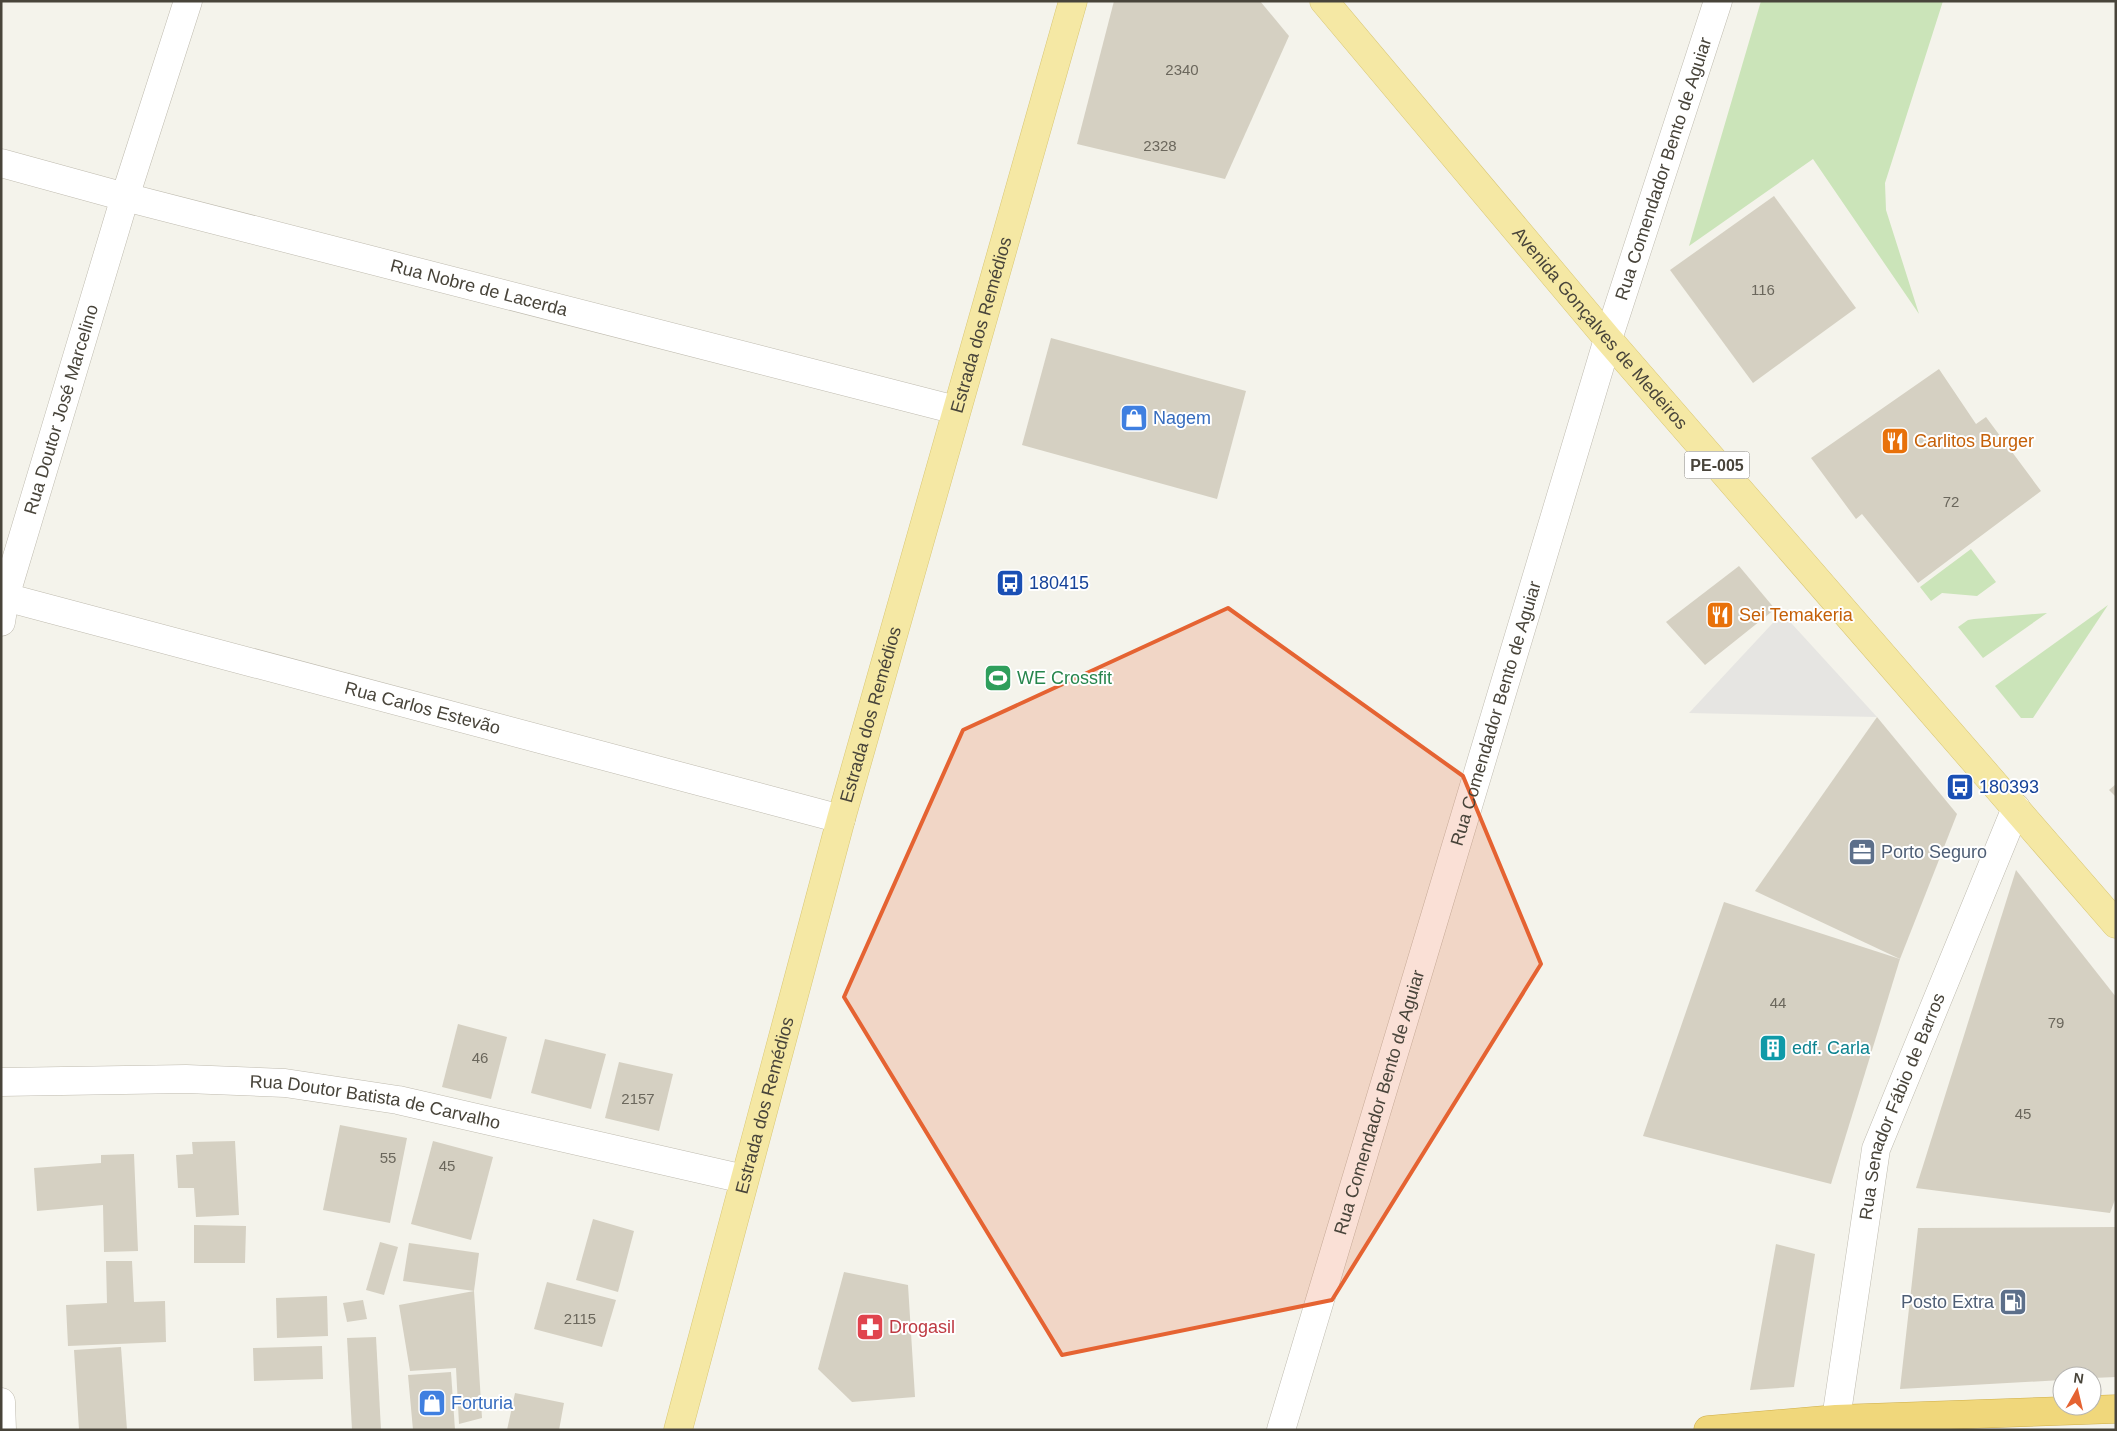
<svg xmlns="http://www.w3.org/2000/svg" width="2117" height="1431" viewBox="0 0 2117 1431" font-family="Helvetica,sans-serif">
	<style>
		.green { fill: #cbe4b9 }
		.parking { fill: #e6e5e2 }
		.building { fill: #d5d0c2 }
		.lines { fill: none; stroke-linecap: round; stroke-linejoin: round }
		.minor-casing { stroke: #bfbbaf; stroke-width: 29 }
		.major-casing { stroke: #d9c775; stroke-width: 29 }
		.highway-casing { stroke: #cfaf4b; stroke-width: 29 }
		.minor { stroke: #fff; stroke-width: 28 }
		.major { stroke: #f5e8a4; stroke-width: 28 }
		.highway { stroke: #f0d77b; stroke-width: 28 }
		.marked { fill: #e56332; fill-opacity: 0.2; stroke: #e56332; stroke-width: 4; stroke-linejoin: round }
		.labels { text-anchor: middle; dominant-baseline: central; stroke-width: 4; stroke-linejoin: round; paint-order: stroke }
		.number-label { font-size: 15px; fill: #6b675c }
		.shield { fill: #fff; stroke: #7f7c75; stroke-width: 1 }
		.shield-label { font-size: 16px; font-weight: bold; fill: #48443a }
		.street-label { font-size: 18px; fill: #48443a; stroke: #fff }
		.shop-label { font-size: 18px; fill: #366cbe; stroke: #fff; text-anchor: start }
		.food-label { font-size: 18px; fill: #c56008; stroke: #fff; text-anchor: start }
		.transit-label { font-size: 18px; fill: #164399; stroke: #fff; text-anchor: start }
		.leisure-label { font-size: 18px; fill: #27864d; stroke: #fff; text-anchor: start }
		.service-label { font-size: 18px; fill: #4e5e75; stroke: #fff; text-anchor: start }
		.culture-label { font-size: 18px; fill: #0d838f; stroke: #fff; text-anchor: start }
		.health-label { font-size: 18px; fill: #be3a42; stroke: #fff; text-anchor: start }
	</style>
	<rect width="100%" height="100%" fill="#f4f3eb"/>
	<g class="green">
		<path d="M1761 1H1943L1885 183 1886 210 1919 314 1813 159 1689 246Z"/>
		<path d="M1971 549 1996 582 1977 596 1942 593 1931 601 1920 587Z"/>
		<path d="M2108 605 2033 718H2021L1995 686Z"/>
		<path d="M2047 613 1983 658 1958 627 1968 620 1974 619Z"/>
	</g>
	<path class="parking" d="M1782 613 1877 717 1689 713Z"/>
	<g class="building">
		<path d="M1114 1H1260L1289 36 1225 179 1077 144Z"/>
		<path d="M1774 196 1856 308 1753 383 1670 270Z"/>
		<path d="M1051 338 1246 391 1217 499 1022 445Z"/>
		<path d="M1939 369 1976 424 1986 417 2041 491 1918 583 1862 514 1856 519 1811 458Z"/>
		<path d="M1739 566 1775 609 1705 665 1666 622Z"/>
		<path d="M1877 717 1957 814 1900 959 1755 891Z"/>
		<path d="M2116 784V797L2109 790Z"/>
		<path d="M2016 870 2116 997V1197L2110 1213 1916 1188Z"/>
		<path d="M1724 902 1900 959 1831 1184 1643 1136Z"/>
		<path d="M458 1024 507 1037 491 1099 442 1087Z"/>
		<path d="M545 1039 606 1054 591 1109 531 1093Z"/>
		<path d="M619 1062 673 1074 659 1131 605 1118Z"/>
		<path d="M340 1125 407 1138 390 1223 323 1210Z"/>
		<path d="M235 1141 239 1215 196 1217 194 1188H178L176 1155 193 1154 192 1142Z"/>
		<path d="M433 1141 493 1157 471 1240 411 1224Z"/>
		<path d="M134 1154 138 1251 104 1252 103 1205 37 1211 34 1168 101 1163V1155Z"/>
		<path d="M593 1219 634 1231 618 1292 576 1280Z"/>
		<path d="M194 1225 246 1226 245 1263H194Z"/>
		<path d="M2116 1227V1377L2092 1378V1376H2062V1380L1900 1389 1918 1228Z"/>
		<path d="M380 1242 398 1247 384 1295 366 1290Z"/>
		<path d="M409 1243 479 1253 474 1291 403 1281Z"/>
		<path d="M1776 1244 1815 1254 1794 1387 1750 1390Z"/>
		<path d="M106 1261H132L134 1302 165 1301 166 1342 68 1346 66 1305 107 1303Z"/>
		<path d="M844 1272 908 1285 915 1397 852 1402 818 1369Z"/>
		<path d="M547 1282 616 1300 602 1347 534 1329Z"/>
		<path d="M474 1291 482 1418 459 1424 456 1368 410 1371 399 1305Z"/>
		<path d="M327 1296 328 1336 277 1338 276 1298Z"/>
		<path d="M363 1300 367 1319 347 1322 343 1303Z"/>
		<path d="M376 1337 381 1430H352L347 1338Z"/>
		<path d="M322 1346 323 1379 254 1381 253 1348Z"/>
		<path d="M121 1347 127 1430H79L74 1350Z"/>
		<path d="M451 1372 455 1430H413L408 1375Z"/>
		<path d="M515 1393 564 1403 559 1430H507Z"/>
	</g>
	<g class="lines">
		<g class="minor-casing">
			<g id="minor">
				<path id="s1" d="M1 163 125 197 956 410"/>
				<path id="s2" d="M5 597 841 819"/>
				<path id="s3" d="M1 622 5 597 125 197 188 1"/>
				<path id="s4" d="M1 1082 186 1079 285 1083 398 1100 744 1179"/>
				<path d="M1 1402 2 1430"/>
				<path id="s5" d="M1836 1419 1876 1149 2016 808"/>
				<path id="s6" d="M1281 1430 1608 339 1718 1"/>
			</g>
		</g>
		<g class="major-casing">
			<g id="major">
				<path id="s7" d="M1324 1 1608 339 2116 924"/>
				<path id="s8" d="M678 1430 841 819 1073 1"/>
			</g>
		</g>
		<g class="highway-casing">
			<path id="highway" d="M1708 1430 1836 1419 2116 1409"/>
		</g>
		<use href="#minor" class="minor"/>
		<use href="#major" class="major"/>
		<use href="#highway" class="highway"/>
	</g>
	<path class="marked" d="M1228 608 1463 776 1541 964 1332 1300 1062 1355 844 997 963 730Z"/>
	<defs>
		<g id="shop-square" transform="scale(1.4375)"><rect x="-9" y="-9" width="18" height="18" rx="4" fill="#3f7fe0" stroke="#fff"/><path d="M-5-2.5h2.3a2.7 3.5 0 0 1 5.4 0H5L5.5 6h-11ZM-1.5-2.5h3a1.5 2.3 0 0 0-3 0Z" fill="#fff"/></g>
		<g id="restaurant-square" transform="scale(1.4375)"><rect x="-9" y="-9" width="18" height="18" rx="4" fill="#e8710a" stroke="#fff"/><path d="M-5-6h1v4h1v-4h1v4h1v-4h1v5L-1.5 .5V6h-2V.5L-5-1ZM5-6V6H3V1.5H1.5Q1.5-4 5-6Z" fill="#fff"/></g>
		<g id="bus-square" transform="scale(1.4375)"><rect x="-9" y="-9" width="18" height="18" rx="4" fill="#1a4fb4" stroke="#fff"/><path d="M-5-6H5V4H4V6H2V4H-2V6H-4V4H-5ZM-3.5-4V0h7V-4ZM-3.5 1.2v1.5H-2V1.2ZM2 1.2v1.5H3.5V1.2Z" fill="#fff"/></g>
		<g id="stadium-square" transform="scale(1.4375)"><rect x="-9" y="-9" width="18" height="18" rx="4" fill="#2e9e5b" stroke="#fff"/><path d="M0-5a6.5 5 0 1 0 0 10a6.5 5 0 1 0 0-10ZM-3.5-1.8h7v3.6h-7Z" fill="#fff"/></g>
		<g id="office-square" transform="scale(1.4375)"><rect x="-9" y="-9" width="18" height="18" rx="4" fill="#5c6f8a" stroke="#fff"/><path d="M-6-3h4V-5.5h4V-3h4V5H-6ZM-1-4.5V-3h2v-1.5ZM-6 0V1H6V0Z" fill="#fff"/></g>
		<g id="building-square" transform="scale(1.4375)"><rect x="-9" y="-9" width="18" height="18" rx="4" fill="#0f9aa8" stroke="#fff"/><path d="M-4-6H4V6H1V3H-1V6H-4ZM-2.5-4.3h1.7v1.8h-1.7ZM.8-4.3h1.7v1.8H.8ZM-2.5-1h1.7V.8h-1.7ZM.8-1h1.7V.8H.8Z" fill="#fff"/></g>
		<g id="fuel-square" transform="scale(1.4375)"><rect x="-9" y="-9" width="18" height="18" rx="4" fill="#5c6f8a" stroke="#fff"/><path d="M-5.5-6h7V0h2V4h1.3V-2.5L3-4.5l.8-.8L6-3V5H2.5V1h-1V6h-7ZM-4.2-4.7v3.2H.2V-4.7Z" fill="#fff"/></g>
		<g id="pharmacy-square" transform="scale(1.4375)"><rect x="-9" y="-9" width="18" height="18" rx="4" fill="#e0444e" stroke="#fff"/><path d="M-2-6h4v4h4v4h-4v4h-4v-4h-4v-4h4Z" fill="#fff"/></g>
	</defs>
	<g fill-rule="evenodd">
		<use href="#shop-square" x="1134" y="418"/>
		<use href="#restaurant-square" x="1895" y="441"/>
		<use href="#bus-square" x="1010" y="583"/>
		<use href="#restaurant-square" x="1720" y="615"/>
		<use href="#stadium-square" x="998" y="678"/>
		<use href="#bus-square" x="1960" y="787"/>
		<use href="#office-square" x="1862" y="852"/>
		<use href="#building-square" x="1773" y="1048"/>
		<use href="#fuel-square" x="2013" y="1302"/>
		<use href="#pharmacy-square" x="870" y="1327"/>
		<use href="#shop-square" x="432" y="1403"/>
	</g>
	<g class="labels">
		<g class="number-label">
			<text x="1182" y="69">2340</text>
			<text x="1160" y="145">2328</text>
			<text x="1763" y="289">116</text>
			<text x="1951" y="501">72</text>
			<text x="1778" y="1002">44</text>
			<text x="2056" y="1022">79</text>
			<text x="480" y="1057">46</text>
			<text x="638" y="1098">2157</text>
			<text x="2023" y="1113">45</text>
			<text x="388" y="1157">55</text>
			<text x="447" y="1165">45</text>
			<text x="580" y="1318">2115</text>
		</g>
		<rect class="shield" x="1684.5" y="451.5" width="65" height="27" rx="4"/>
		<g class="shield-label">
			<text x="1717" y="465">PE-005</text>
		</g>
		<g class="street-label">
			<text stroke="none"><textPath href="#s6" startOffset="1318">Rua Comendador Bento de Aguiar</textPath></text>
			<text stroke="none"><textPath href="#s1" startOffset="494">Rua Nobre de Lacerda</textPath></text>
			<text stroke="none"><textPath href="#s8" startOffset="1146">Estrada dos Remédios</textPath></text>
			<text stroke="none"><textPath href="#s7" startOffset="428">Avenida Gonçalves de Medeiros</textPath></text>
			<text stroke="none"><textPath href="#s3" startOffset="221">Rua Doutor José Marcelino</textPath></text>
			<text stroke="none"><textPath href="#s2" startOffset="432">Rua Carlos Estevão</textPath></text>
			<text stroke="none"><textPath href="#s8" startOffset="741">Estrada dos Remédios</textPath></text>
			<text stroke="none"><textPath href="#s6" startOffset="748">Rua Comendador Bento de Aguiar</textPath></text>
			<text stroke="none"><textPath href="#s6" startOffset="342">Rua Comendador Bento de Aguiar</textPath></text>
			<text stroke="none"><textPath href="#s4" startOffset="376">Rua Doutor Batista de Carvalho</textPath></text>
			<text stroke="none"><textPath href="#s8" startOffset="336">Estrada dos Remédios</textPath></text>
			<text stroke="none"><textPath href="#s5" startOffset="321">Rua Senador Fábio de Barros</textPath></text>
		</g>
		<g class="shop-label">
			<text x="1153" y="418">Nagem</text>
			<text x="451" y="1403">Forturia</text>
		</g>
		<g class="food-label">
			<text x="1914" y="441">Carlitos Burger</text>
			<text x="1739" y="615">Sei Temakeria</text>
		</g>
		<g class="transit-label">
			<text x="1029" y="583">180415</text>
			<text x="1979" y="787">180393</text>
		</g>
		<g class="leisure-label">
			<text x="1017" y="678">WE Crossfit</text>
		</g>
		<g class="service-label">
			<text x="1881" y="852">Porto Seguro</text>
			<text x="1994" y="1302" text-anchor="end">Posto Extra</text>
		</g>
		<g class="culture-label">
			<text x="1792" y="1048">edf. Carla</text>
		</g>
		<g class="health-label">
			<text x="889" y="1327">Drogasil</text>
		</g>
	</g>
	<rect width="2117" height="1431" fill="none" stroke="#48443a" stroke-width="5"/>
	<g transform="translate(2077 1391) rotate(8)"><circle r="24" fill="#ffffff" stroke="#b6b4b0"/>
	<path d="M0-4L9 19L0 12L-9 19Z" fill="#e56332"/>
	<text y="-8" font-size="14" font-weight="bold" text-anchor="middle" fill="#48443a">N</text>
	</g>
</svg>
